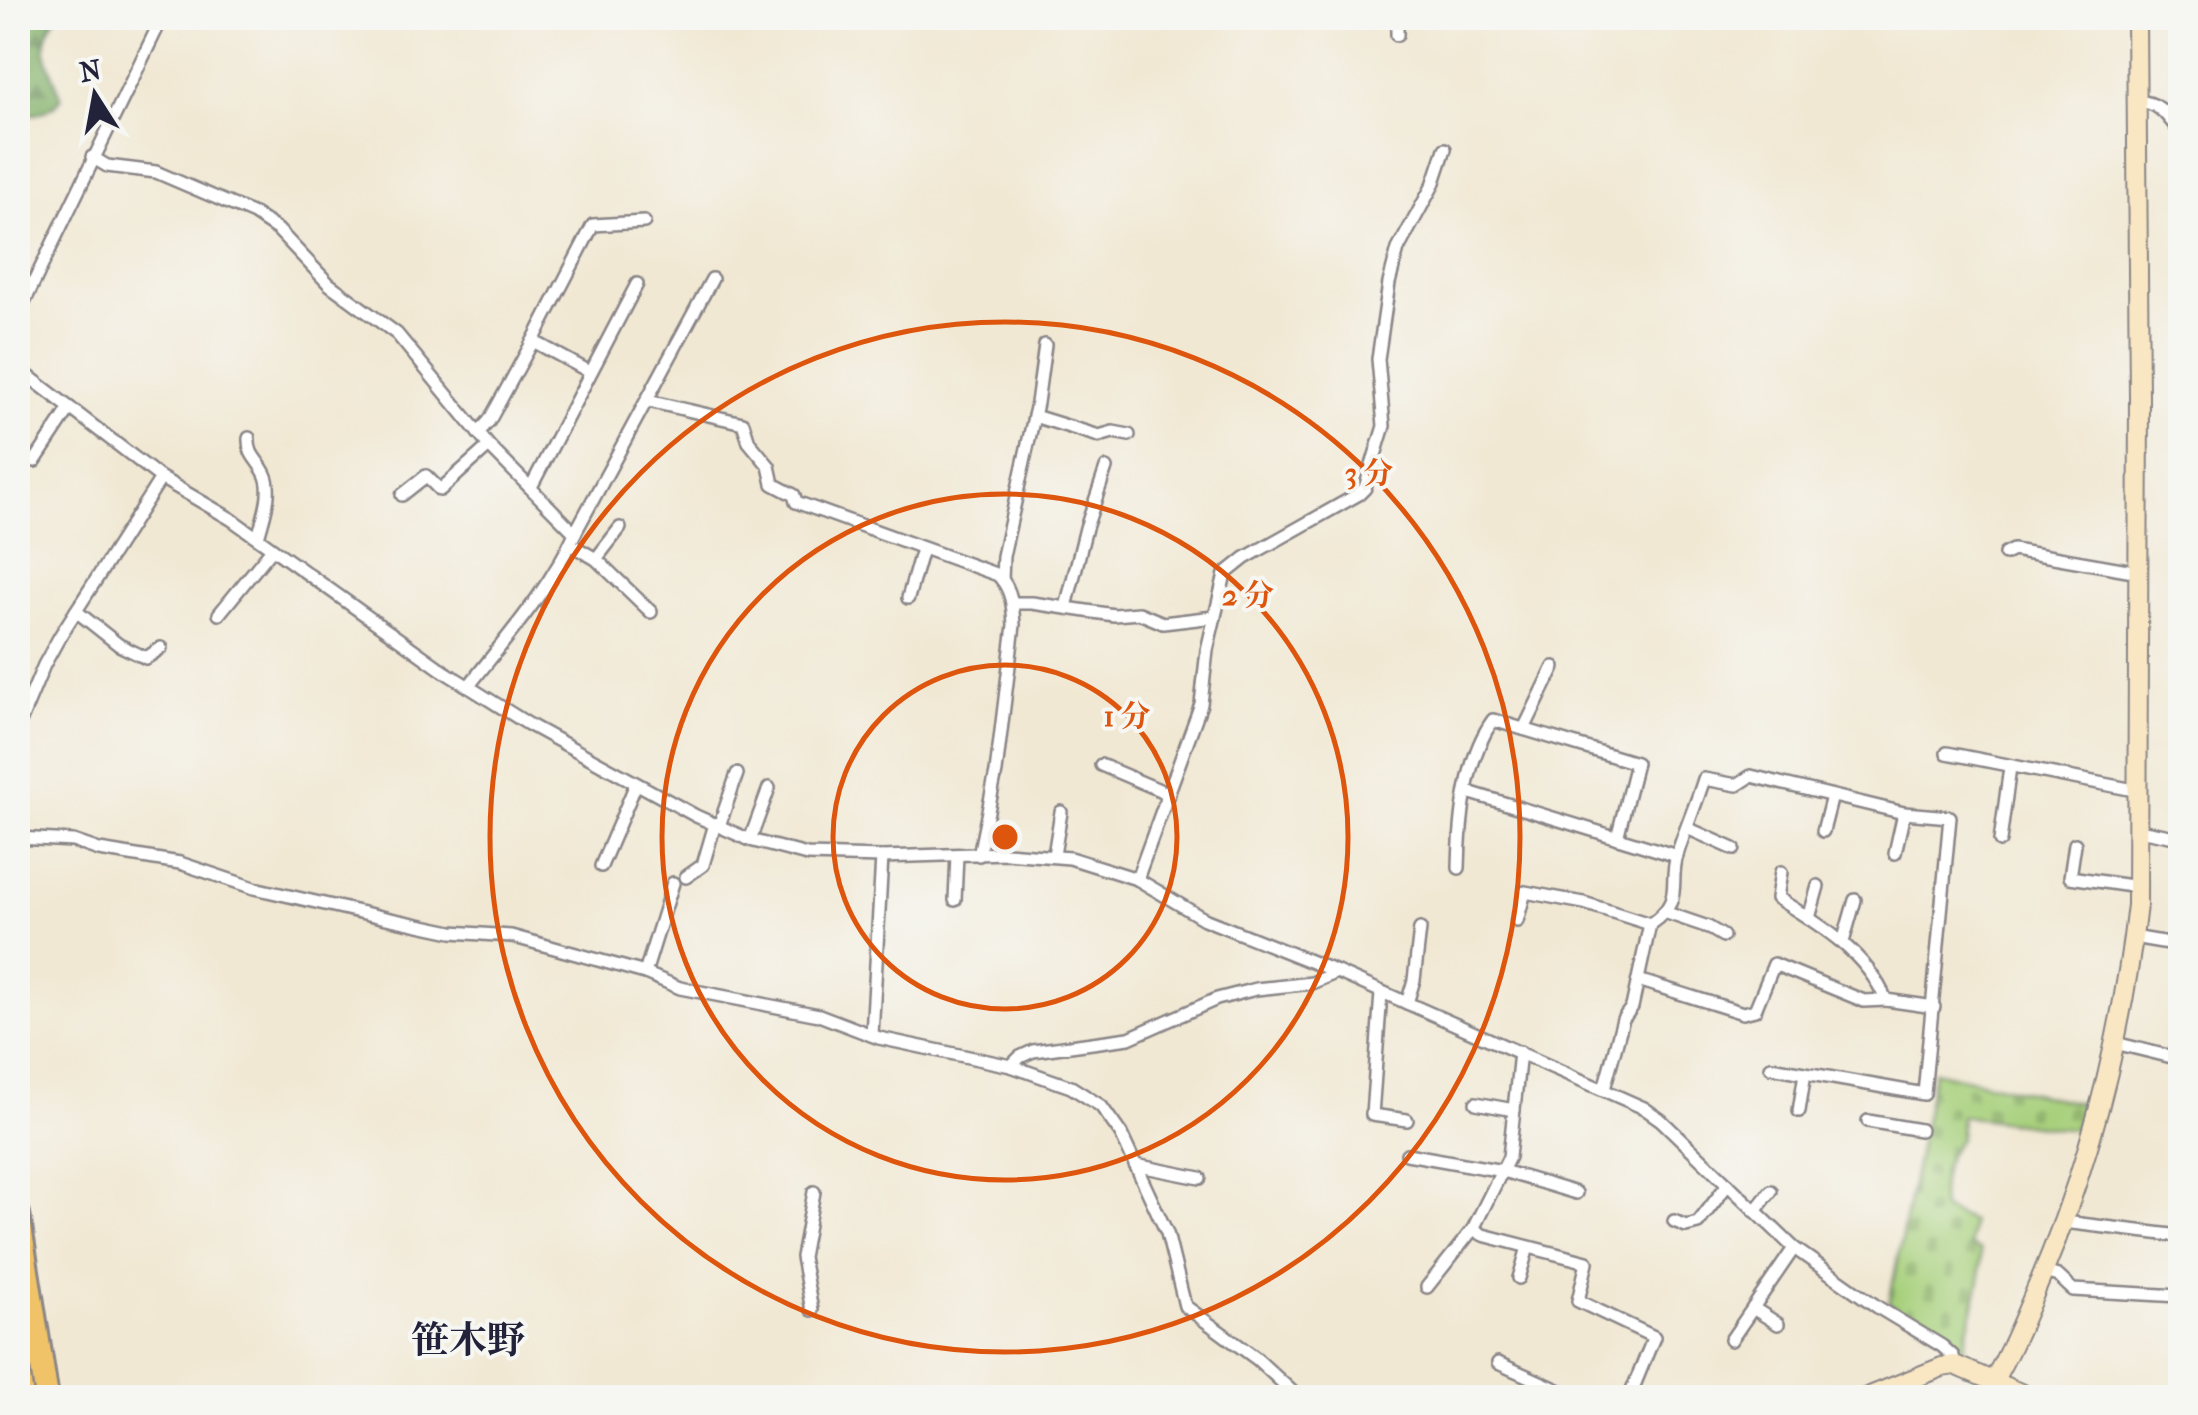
<svg xmlns="http://www.w3.org/2000/svg" width="2198" height="1415" viewBox="0 0 2198 1415" font-family="'IM FELL French Canon','Noto Serif JP',serif">
	<style>
		.forest { fill: url(#forest-firs); stroke: #546a54; stroke-width: 2.5 }
		.cemetery { fill: url(#cemetery-stones); stroke: #64795c; stroke-width: 2.5 }
		.lines { fill: none; stroke-linecap: round; stroke-linejoin: round }
		.street-casing { stroke: #8a8587; stroke-width: 16 }
		.secondary-casing { stroke: #8a8587; stroke-width: 22 }
		.highway-casing { stroke: #8a8587; stroke-width: 28 }
		.street { stroke: #fff; stroke-width: 11 }
		.secondary { stroke: #f9e7c3; stroke-width: 18 }
		.highway { stroke: #f0c369; stroke-width: 22 }
		.ring { fill: none; stroke: #de560e; stroke-width: 5 }
		.labels { text-anchor: middle; dominant-baseline: central; stroke-width: 8; stroke-linejoin: round; paint-order: stroke }
		.quarter-label { font-size: 38px; font-weight: bold; fill: #22223b; stroke: #f6f6f2 }
		.centre { fill: #de560e; stroke: #f6f6f2; stroke-width: 5 }
		.ring-label { font-size: 30px; text-anchor: middle; font-weight: bold; fill: #de560e; stroke: #f6f6f2; stroke-width: 8; stroke-linejoin: round; paint-order: stroke }
	</style>
	<defs>
		<pattern id="forest-firs" width="22" height="20" patternUnits="userSpaceOnUse" patternTransform="scale(2.5)"><rect width="22" height="20" fill="#85b26c"/><path d="M5 1l3.5 6h-7zM16 11l3.5 6h-7z" fill="#6c905a"/></pattern>
		<pattern id="cemetery-stones" width="16" height="16" patternUnits="userSpaceOnUse" patternTransform="scale(2.5)"><rect width="16" height="16" fill="#a7d07c"/><path d="M2 7V4a2 2 0 0 1 4 0v3zM10 15v-3a2 2 0 0 1 4 0v3z" fill="#8fb26c"/></pattern>
	</defs>
	<rect width="100%" height="100%" fill="#f6f6f2"/>
	<filter id="ink" filterUnits="userSpaceOnUse"><feTurbulence type="fractalNoise" baseFrequency=".01" numOctaves="2"/><feDisplacementMap in="SourceGraphic" scale="20" xChannelSelector="R" yChannelSelector="G"/><feConvolveMatrix kernelMatrix="1 2 1 2 8 2 1 2 1" color-interpolation-filters="sRGB"/></filter>
	<filter id="wash" filterUnits="userSpaceOnUse"><feTurbulence type="fractalNoise" baseFrequency=".0048" numOctaves="4" result="noise"/><feDisplacementMap in="SourceGraphic" scale="40" xChannelSelector="R" yChannelSelector="G"/><feGaussianBlur stdDeviation="2.25" result="paint"/><feColorMatrix in="noise" values="0 0 0 0 0 0 0 0 0 0 0 0 0 0 0 0 0 1.4 0 .05"/><feComposite in="paint" operator="in"/></filter>
	<g filter="url(#wash)">
		<rect width="100%" height="100%" fill="#f1e8d3"/>
		<path class="forest" d="M18 18H55C35 51 50 64 61 97 52 113 33 116 18 114Z"/>
		<path class="cemetery" d="M1934 1071 2082 1104 2074 1130 1961 1116 1960 1139C1943 1157 1939 1185 1942 1209L1972 1221 1970 1246 1980 1250V1281L1963 1351 1889 1303Z"/>
	</g>
	<g filter="url(#ink)">
		<g class="lines">
			<g class="street-casing">
				<g id="street">
					<path d="M1397 18V35"/>
					<path d="M2155 18 2180 25"/>
					<path d="M2135 102C2158 100 2167 115 2180 132"/>
					<path d="M92 157 107 166 156 172 254 214 278 230 329 284 397 334 489 446 575 533C550 589 506 638 468 687"/>
					<path d="M18 315 162 18"/>
					<path d="M533 341 590 372"/>
					<path d="M18 368 161 478 231 519 445 672 528 724 696 816 750 840 807 855 882 857 1006 853 1070 858 1137 879 1204 919 1337 972 1644 1108 1661 1120 1794 1248 1879 1308 1942 1346 1953 1356 1955 1365"/>
					<path d="M648 401 743 423 749 442 769 466 773 484 794 495 796 502 998 575C1012 589 1013 607 1014 625L996 772 979 855"/>
					<path d="M1034 416 1099 436 1113 432 1129 435"/>
					<path d="M478 433 489 421 533 341 593 225 644 222"/>
					<path d="M249 438C248 456 258 459 265 474 274 492 262 520 258 538"/>
					<path d="M35 461 70 408"/>
					<path d="M531 487 637 284"/>
					<path d="M402 495 426 476 440 490 489 446"/>
					<path d="M575 533 712 279"/>
					<path d="M570 544 596 559 651 612"/>
					<path d="M2005 554 2013 550 2139 572"/>
					<path d="M596 559 620 528"/>
					<path d="M1002 580 1003 556 1037 403 1045 345"/>
					<path d="M908 598 922 549"/>
					<path d="M1013 603H1032L1114 615 1139 613 1163 623 1214 617"/>
					<path d="M1066 607 1086 528 1106 468"/>
					<path d="M76 611 119 645 146 658 161 648"/>
					<path d="M219 614 272 549"/>
					<path d="M18 727 44 665 60 636 161 478"/>
					<path d="M1524 729 1554 667"/>
					<path d="M1947 753 2139 791"/>
					<path d="M1101 765 1169 794"/>
					<path d="M1468 792 1677 856"/>
					<path d="M719 826 737 774"/>
					<path d="M1687 828 1734 849"/>
					<path d="M2139 830 2180 838"/>
					<path d="M1823 831 1832 796"/>
					<path d="M18 838 73 841 99 850 180 863 254 888 386 918 452 932 511 936 645 973 680 988 819 1015 879 1038 1011 1066 1071 1087 1101 1106 1121 1134 1167 1233 1185 1306 1257 1359 1299 1398"/>
					<path d="M750 840 769 788"/>
					<path d="M2000 841 2010 767"/>
					<path d="M2075 844 2070 877 2138 887"/>
					<path d="M1895 853 1904 813"/>
					<path d="M1054 855 1061 812"/>
					<path d="M601 866 636 784"/>
					<path d="M1459 868C1460 821 1465 759 1493 720L1636 763 1617 838"/>
					<path d="M1781 872 1777 898C1819 924 1866 952 1886 1000L1934 1007"/>
					<path d="M686 877 703 865 715 824"/>
					<path d="M1137 879 1201 704 1207 650 1225 574 1245 558 1359 494 1365 488 1384 426 1378 359 1389 283 1398 249 1433 185 1445 149"/>
					<path d="M955 900 957 855"/>
					<path d="M1664 912 1708 927 1723 936"/>
					<path d="M1809 918 1818 886"/>
					<path d="M1517 921 1525 892 1584 903 1650 924"/>
					<path d="M2133 937 2180 945"/>
					<path d="M1843 942 1855 900"/>
					<path d="M645 973 673 883"/>
					<path d="M1638 980 1743 1013 1755 1010 1774 964 1864 1001 1886 1000"/>
					<path d="M1381 993 1372 1115 1407 1120"/>
					<path d="M1407 1003 1414 980 1420 929"/>
					<path d="M872 1035 882 857"/>
					<path d="M2115 1043 2180 1059"/>
					<path d="M1011 1066 1020 1057 1033 1051 1129 1038 1217 999 1256 989 1312 983 1337 972"/>
					<path d="M1604 1089 1623 1019 1632 1007 1650 924C1685 900 1668 885 1677 855 1685 829 1696 805 1704 779L1737 785 1751 776 1904 813 1950 817 1924 1094 1771 1067"/>
					<path d="M1476 1103 1514 1110"/>
					<path d="M1799 1111 1805 1073"/>
					<path d="M1868 1121 1920 1130"/>
					<path d="M1407 1154 1503 1171 1576 1193"/>
					<path d="M1135 1165 1200 1178"/>
					<path d="M1755 1211 1771 1191"/>
					<path d="M1674 1221 1686 1226 1698 1223 1728 1184"/>
					<path d="M2064 1222 2180 1236"/>
					<path d="M1473 1229 1483 1235 1587 1262 1578 1301 1654 1337 1629 1398"/>
					<path d="M2044 1272 2058 1276 2073 1290 2180 1296"/>
					<path d="M1519 1278 1528 1247"/>
					<path d="M1427 1287 1473 1229 1509 1157 1520 1052"/>
					<path d="M1753 1308 1778 1324"/>
					<path d="M812 1310 802 1257 814 1192"/>
					<path d="M1731 1340 1794 1248"/>
					<path d="M1498 1363 1576 1398"/>
				</g>
			</g>
			<g class="secondary-casing">
				<g id="secondary">
					<path d="M1992 1383C2009 1354 2022 1323 2035 1292 2088 1170 2122 1038 2137 905L2139 397 2136 18"/>
					<path d="M1865 1398 1942 1367 1955 1365 2032 1398"/>
				</g>
			</g>
			<g class="highway-casing">
				<g id="highway">
					<path d="M18 1214 47 1398"/>
					<path d="M18 1370 22 1398"/>
				</g>
			</g>
			<use href="#street" class="street"/>
			<use href="#secondary" class="secondary"/>
			<use href="#highway" class="highway"/>
		</g>
	</g>
	<g class="ring">
		<circle cx="1005" cy="837" r="172"/>
		<circle cx="1005" cy="837" r="343"/>
		<circle cx="1005" cy="837" r="515"/>
	</g>
	<g class="labels">
		<g class="quarter-label">
			<text x="468" y="1340">笹木野</text>
		</g>
	</g>
	<circle cx="1005" cy="837" r="15" class="centre"/>
	<g class="ring-label">
		<text x="1369" y="483">3 分</text>
		<text x="1248" y="605">2 分</text>
		<text x="1127" y="726">1 分</text>
	</g>
	<rect width="2198" height="1415" fill="none" stroke="#f6f6f2" stroke-width="60"/>
	<g transform="translate(95 95) rotate(349)" stroke="#f6f6f2" stroke-width="8" paint-order="stroke">
	<path d="M0-8L18 38L0 25L-18 38Z" fill="#22223b"/>
	<text y="-15" font-size="28" font-weight="bold" text-anchor="middle" fill="#22223b">N</text>
	</g>
</svg>
